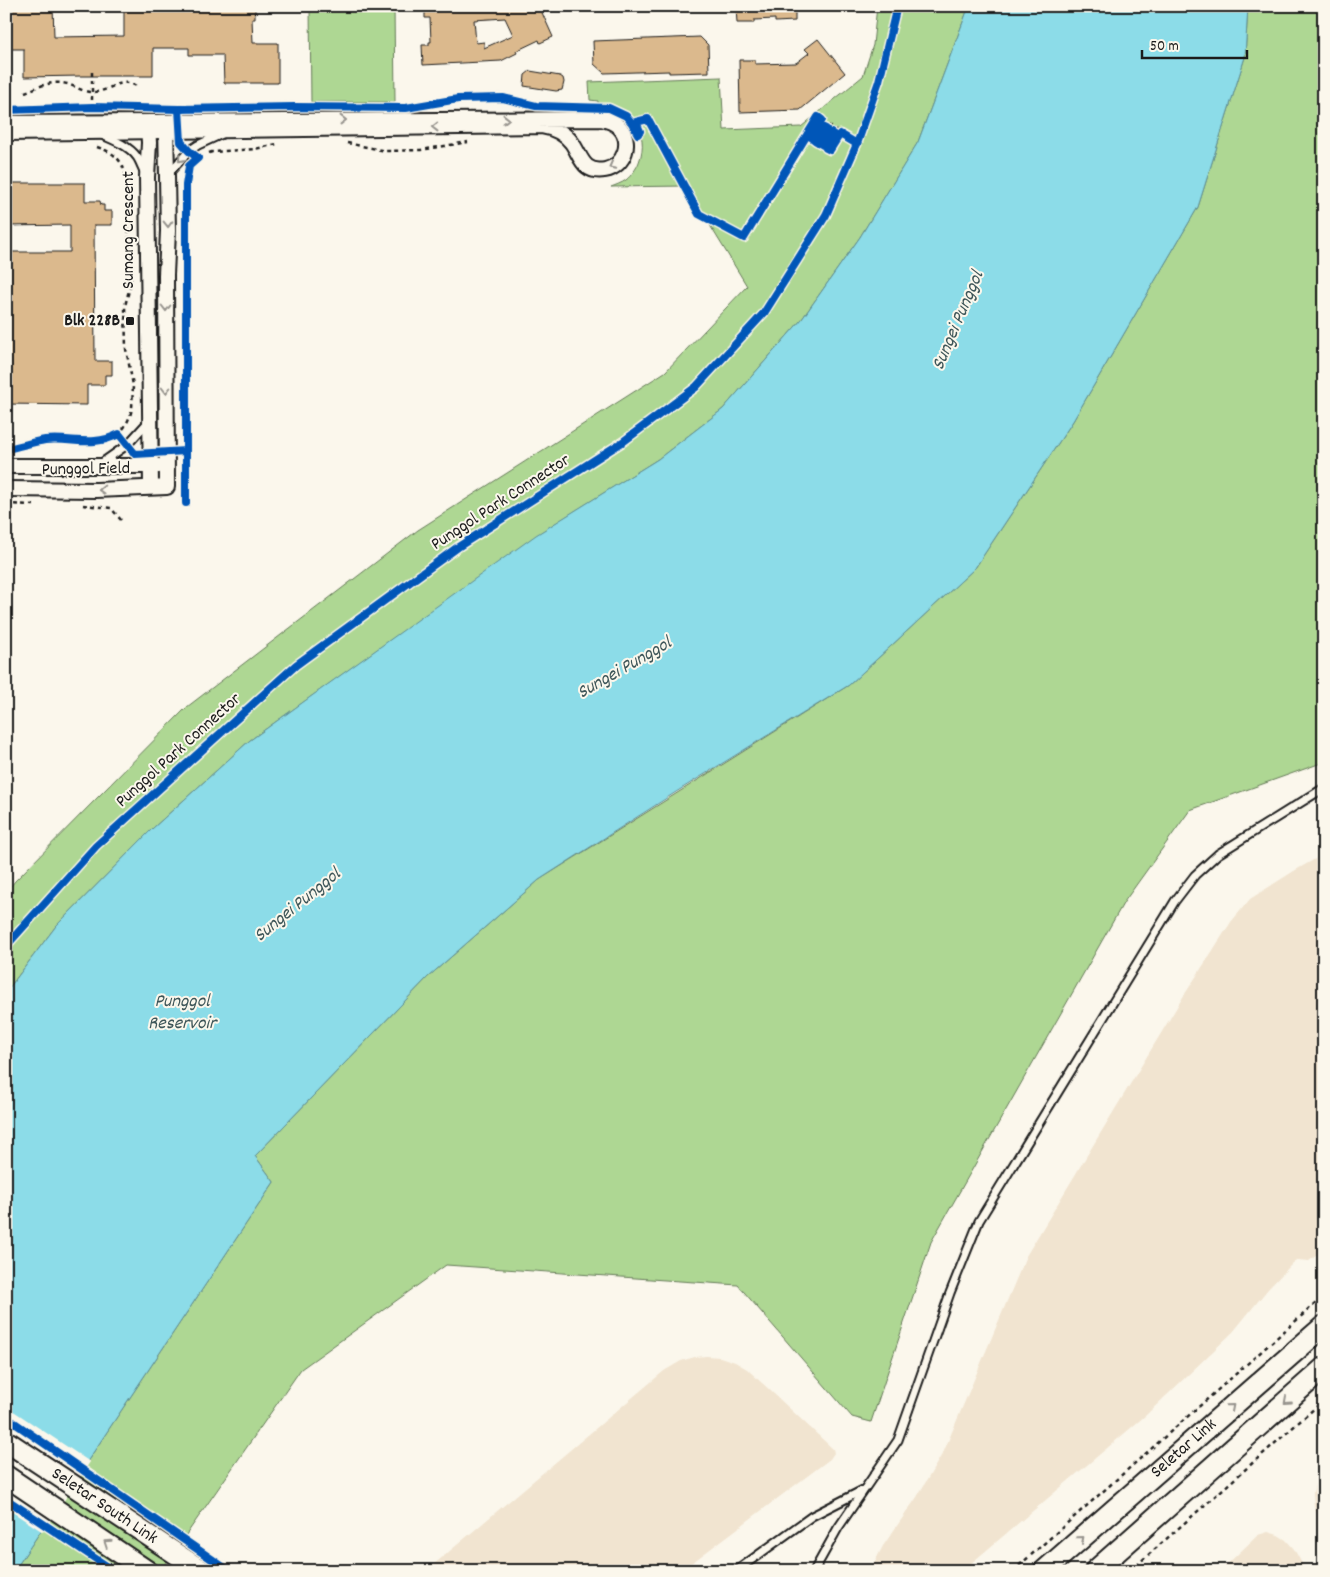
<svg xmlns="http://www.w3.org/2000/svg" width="1330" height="1577" viewBox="0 0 1330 1577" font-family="Dekko,sans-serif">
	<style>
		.built { fill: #f1e4d0 }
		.green { fill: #aed793; stroke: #657a58 }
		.water { fill: #8cdce8; stroke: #5f8f96 }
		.pier { fill: #fbf7ec }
		.building { fill: #dbb98d; stroke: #1c1c1c; fill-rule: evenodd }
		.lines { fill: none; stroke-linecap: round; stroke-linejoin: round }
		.lane-casing { stroke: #1c1c1c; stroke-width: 11 }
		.street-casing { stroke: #1c1c1c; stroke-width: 18 }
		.secondary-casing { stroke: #1c1c1c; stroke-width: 24 }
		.path { stroke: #1c1c1c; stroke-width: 2.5; stroke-dasharray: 4 4; stroke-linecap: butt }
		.lane { stroke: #fbf7ec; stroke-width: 7 }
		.street { stroke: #fbf7ec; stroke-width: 14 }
		.secondary { stroke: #fbf7ec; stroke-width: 20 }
		.cycleway-casing { stroke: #fbf7ec; stroke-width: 11 }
		.cycleway { stroke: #0057b8; stroke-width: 8 }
		.oneway { stroke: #97948e }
		.poi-dot { fill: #1c1c1c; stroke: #fbf7ec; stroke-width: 2 }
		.labels { text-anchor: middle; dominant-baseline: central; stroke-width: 4; stroke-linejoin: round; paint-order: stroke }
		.street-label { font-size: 18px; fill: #1c1c1c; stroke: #fbf7ec }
		.poi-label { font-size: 18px; font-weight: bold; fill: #1c1c1c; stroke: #fbf7ec; text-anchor: end }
		.water-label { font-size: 19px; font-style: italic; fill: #3e5659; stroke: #fbf7ec }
	</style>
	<rect width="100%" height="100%" fill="#fbf7ec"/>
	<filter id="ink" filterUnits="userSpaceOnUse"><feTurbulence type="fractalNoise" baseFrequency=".02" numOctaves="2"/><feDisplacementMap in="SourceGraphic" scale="10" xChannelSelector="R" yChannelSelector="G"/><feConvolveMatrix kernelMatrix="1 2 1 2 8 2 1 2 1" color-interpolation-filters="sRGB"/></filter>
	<g filter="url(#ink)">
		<g class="built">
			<path d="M1324 854V1250L1309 1261 1298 1260 1293 1263 1268 1289 1233 1332 1145 1416 962 1571H870L883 1546 917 1497 944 1451 1026 1256 1183 997 1231 922 1250 899 1294 871Z"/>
			<path d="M706 1356 720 1357 735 1362 747 1369 833 1449 834 1453 830 1459 681 1571H426L664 1371 681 1361 695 1357Z"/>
			<path d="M1324 1476V1532L1314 1506 1313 1493 1315 1485Z"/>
			<path d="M1268 1532 1278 1535 1286 1540 1294 1549 1306 1571H1220L1258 1535Z"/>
		</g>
		<g class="green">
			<path d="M310 6H394L395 102H311Z"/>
			<path d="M877 6H969L918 142 860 237 802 319 723 409 658 459 543 531 249 741 152 829 56 926 6 992V892L15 881 187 707 418 530 665 372 747 286 686 186 611 187C616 185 622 183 626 180 631 176 637 168 639 162 651 132 629 104 598 103V101L590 100 589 82 721 77 724 130 801 127 863 76 873 45Z"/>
			<path d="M1248 6H1324V762L1190 810 1124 902 931 1242 871 1422 852 1417 738 1285 446 1265 301 1369 161 1571H14L274 1182 255 1156 428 977 539 880 849 685 975 568 1073 421 1198 207 1245 57Z"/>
		</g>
		<path class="water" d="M969 6H1248L1245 57 1198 207 1073 421 975 568 849 685 676 792 539 880 428 977 255 1156 274 1182 14 1571H6V992L56 926 152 829 249 741 536 535 658 459 723 409 802 319 860 237 918 142Z"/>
		<path class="pier" d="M6 1406 90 1462 43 1532 6 1508Z"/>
		<g class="building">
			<path d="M6 6H53L54 37 124 36V6L255 7V19H252L253 43H278V83H224L223 55H189V48H153V76H81L24 77V49H6Z"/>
			<path d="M425 6H539L553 37 540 43 539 40 516 51 517 53 501 61 423 65 422 45H429V42H431L430 18H425ZM505 18 513 35 484 48V42L476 43 474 20Z"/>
			<path d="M795 6V21L775 22V19L754 20V23H737L736 7Z"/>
			<path d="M700 37 708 45 709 72 669 73V71L604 73 594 64 593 41Z"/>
			<path d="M818 39 845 73 800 110 740 112 739 60H755V64L796 63 809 53 805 49Z"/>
			<path d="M530 71 560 76 563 78 564 82 562 90 556 91 524 86 525 75Z"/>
			<path d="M6 183H85V201H100L101 205H104V211H112V225H94L95 361H112V375H105V385H87V405L6 404V252H70V225L6 226Z"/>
		</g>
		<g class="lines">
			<g class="lane-casing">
				<g id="lane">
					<path d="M102 135C114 140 129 146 137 157 140 161 142 168 145 173"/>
					<path d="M167 175 189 151 198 145 222 134"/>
					<path d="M100 464 127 445 148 422"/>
					<path d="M736 1571 812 1516 863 1490"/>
					<path d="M814 1571 838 1528 898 1440 950 1293 979 1221 1175 901 1195 875 1218 854 1324 788"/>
				</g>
			</g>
			<g class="street-casing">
				<g id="street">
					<path d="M6 123 601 119C608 120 614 122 619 127 633 141 625 166 605 170 583 174 581 156 572 143 564 132 554 128 542 126L6 133"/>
					<path d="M148 123 149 143 147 177 151 487"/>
					<path d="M6 466H159"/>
					<path d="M6 489 96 490 167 487 166 275 168 231 166 123"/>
				</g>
			</g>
			<g class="secondary-casing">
				<g id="secondary">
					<path id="s1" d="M6 1441 202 1571"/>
					<path d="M6 1476 147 1571"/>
					<path id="s2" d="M1044 1571 1324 1326"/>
					<path d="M1095 1571 1324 1368"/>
				</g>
			</g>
			<g class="path">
				<path d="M92 72V107"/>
				<path d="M25 92C36 88 50 81 62 83 73 84 81 92 92 92 110 93 121 74 139 88"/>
				<path d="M627 115 628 113 636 122"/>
				<path d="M822 120 840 134"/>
				<path d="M347 143 386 151 421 150 468 142"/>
				<path d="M97 147C113 152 122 159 126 176L131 282 125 306 126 349 133 385 132 409 130 416 126 425 119 434"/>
				<path d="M209 153 212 152 255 149 277 144"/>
				<path d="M6 504 35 505"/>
				<path d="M83 505 111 508 121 520"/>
				<path d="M1013 1571 1324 1296"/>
				<path d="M1130 1571 1324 1400"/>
			</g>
			<use href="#lane" class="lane"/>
			<use href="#street" class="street"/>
			<use href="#secondary" class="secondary"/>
			<g class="cycleway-casing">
				<g id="cycleway">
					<path d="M179 109 181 142 189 151 198 158 189 166 186 185V503"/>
					<path d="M6 110 92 107 179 109 294 107 406 108 458 99 503 98 536 106 609 108 626 116 632 123 638 134"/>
					<path d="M640 131 636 122 648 119 699 214 744 238 818 117 822 120 811 137 816 141 824 128 826 129 818 142 823 145 831 133 834 135 826 148 830 150 840 134 857 144"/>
					<path d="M6 449C19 447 32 442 45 440 72 437 92 448 119 434L135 454 186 451"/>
					<path d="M6 946 96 846 296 665 458 547 624 441 696 387 764 313 826 215 857 144 879 81 897 6"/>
					<path d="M6 1417 229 1571"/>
					<path d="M6 1499 114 1571"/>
				</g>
			</g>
			<use href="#cycleway" class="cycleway"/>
		</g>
		<defs><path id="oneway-chevron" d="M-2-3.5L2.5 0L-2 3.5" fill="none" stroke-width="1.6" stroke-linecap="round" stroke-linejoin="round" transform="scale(1.25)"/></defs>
		<g class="oneway">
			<use href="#oneway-chevron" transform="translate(506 119)"/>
			<use href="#oneway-chevron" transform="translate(343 120)"/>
			<use href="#oneway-chevron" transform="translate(435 127) rotate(180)"/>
			<use href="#oneway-chevron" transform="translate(181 159) rotate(132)"/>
			<use href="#oneway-chevron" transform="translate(612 166) rotate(152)"/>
			<use href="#oneway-chevron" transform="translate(168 224) rotate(89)"/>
			<use href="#oneway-chevron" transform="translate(166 308) rotate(90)"/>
			<use href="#oneway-chevron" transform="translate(166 390) rotate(90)"/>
			<use href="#oneway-chevron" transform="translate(102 490) rotate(178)"/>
			<use href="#oneway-chevron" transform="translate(1287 1401) rotate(138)"/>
			<use href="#oneway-chevron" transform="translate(1231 1407) rotate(-41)"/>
			<use href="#oneway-chevron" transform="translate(1081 1539) rotate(-41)"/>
			<use href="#oneway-chevron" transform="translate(107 1543) rotate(-146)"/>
		</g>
	</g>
	<rect class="poi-dot" x="125" y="316" width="10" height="10" rx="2.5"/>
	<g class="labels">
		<g class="street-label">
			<text transform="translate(129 230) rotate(-90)">Sumang Crescent</text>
			<text transform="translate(86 470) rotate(-1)">Punggol Field</text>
			<text transform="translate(501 503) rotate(-33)">Punggol Park Connector</text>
			<text transform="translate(179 751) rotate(-42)">Punggol Park Connector</text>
			<text stroke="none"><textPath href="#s2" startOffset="186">Seletar Link</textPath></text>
			<text stroke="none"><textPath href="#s1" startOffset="118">Seletar South Link</textPath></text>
		</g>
		<g class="poi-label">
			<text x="120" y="321">Blk 228B</text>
		</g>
		<g class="water-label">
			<text transform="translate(959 321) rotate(-67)">Sungei Punggol</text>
			<text transform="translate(625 669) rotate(-30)">Sungei Punggol</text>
			<text transform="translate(298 906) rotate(-39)">Sungei Punggol</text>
			<text x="182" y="1002">Punggol<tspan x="182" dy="22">Reservoir</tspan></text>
		</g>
	</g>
	<rect width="1330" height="1577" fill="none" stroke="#fbf7ec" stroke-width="25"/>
	<rect x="12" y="12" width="1305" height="1552" fill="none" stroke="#1c1c1c" stroke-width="2" filter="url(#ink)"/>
	<path d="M1142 50v8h105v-8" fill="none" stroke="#1c1c1c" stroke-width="2.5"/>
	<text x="1150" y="50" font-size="15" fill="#1c1c1c" stroke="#fbf7ec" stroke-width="4" paint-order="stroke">50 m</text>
</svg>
